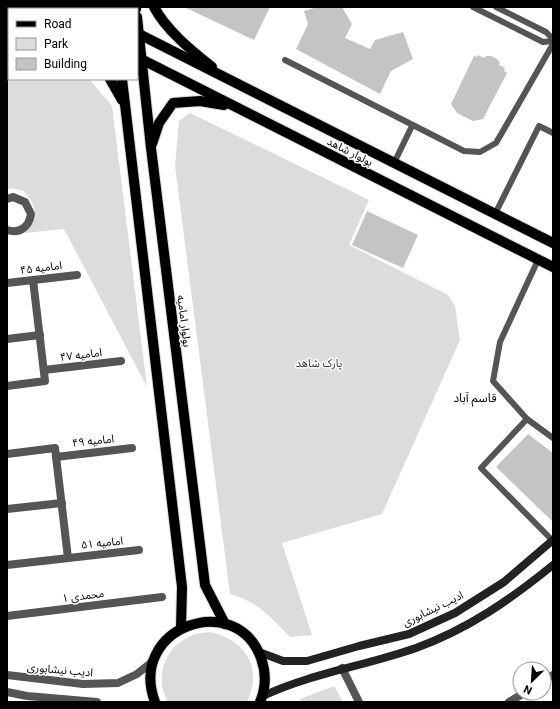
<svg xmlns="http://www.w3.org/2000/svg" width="560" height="709" viewBox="0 0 560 709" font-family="Roboto,'Noto Sans Arabic',sans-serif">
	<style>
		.green { fill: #dcdcdc }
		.building { fill: #c4c4c4 }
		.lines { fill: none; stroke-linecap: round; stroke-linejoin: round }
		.primary-casing { stroke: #dbdbdb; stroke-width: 12 }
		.service { stroke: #555; stroke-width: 6 }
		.minor { stroke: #555; stroke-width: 8 }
		.tertiary { stroke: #555; stroke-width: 8 }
		.secondary { stroke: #222; stroke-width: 8 }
		.primary { stroke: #000; stroke-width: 10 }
		.labels { text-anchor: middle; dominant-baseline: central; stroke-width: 3; stroke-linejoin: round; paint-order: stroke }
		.street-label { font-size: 11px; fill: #000; stroke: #fff }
		.park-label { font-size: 11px; fill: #333; stroke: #fff }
		.neighbourhood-label { font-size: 12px; fill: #000; stroke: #fff }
	</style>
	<rect width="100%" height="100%" fill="#fff"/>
	<g class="green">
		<path d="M7 15 9 16V79H89L112 106 147 387 64 229 25 233C38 214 38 209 24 191L11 188 7 190Z"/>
		<path d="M190 113 369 200 349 245 448 295 455 306 460 340 382 514 282 543 312 635 290 637C269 615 259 603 230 594L175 166 179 121Z"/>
		<path d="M209 632C246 639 263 668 247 702H168C155 680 163 651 185 639 192 634 201 633 209 632Z"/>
		<path d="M334 686 343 702H301L300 699Z"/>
	</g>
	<g class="building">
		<path d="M184 7H270L254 40Z"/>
		<path d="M317 7H342L352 24 345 38 370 49 375 40 403 32 413 59 391 71 380 94 296 49 308 24 304 11Z"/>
		<path d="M478 55 484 58 486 56H491L497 59 500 63 499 65 505 68 504 71 507 73 483 119 473 121 457 113 451 104 474 56 477 57Z"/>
		<path d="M367 211 418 235 403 268 352 245Z"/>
		<path d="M528 434 553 453V522L496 467Z"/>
	</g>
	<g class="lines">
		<g class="primary-casing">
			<g id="primary">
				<path d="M38 7 42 9"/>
				<path d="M85 7 89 9"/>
				<path d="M114 7 115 9"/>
				<path d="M136 7V9"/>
				<path d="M154 7C167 31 191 50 212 67"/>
				<path d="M137 17 151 148 205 585 225 624"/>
				<path d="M137 33 553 243"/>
				<path d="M137 57 553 267"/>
				<path d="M110 79 122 100"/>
				<path d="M122 79 182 587 181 628"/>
				<path d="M152 144 159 123 173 103 200 101 224 105"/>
				<path d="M155 702C127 627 236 589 261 658 266 672 266 688 260 702"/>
			</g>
		</g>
		<g class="service">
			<path d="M473 7 543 42 553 41"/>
			<path d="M496 7 546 32 553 39"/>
			<path d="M285 60 464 151 480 152 496 143 553 44"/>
			<path d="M394 163 412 126"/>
			<path d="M495 214 539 126 553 133"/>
			<path d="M527 419 493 381 500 342 538 260"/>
			<path d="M552 540 481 468 527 419 553 438"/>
		</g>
		<g class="minor">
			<path d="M7 199 13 197 25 202 31 214C29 227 20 234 7 230"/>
			<path d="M7 283 77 275"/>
			<path d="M7 339 40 335"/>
			<path d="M44 370 121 361"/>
			<path d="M7 386 45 381 33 280"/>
			<path d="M7 454 55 448 68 558"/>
			<path d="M56 457 132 448"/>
			<path d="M7 509 62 503"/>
			<path d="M7 565 139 550"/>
			<path d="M7 616 162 597"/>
			<path d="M342 668 359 702"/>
		</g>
		<g class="tertiary">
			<path d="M7 675 83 684 118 683 137 674 153 661"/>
			<path d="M544 680 553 675"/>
			<path d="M7 692 27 696 97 702"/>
			<path d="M509 702 524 693"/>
		</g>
		<g class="secondary">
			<path d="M259 652 283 661H307L359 646 409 634 455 613 504 582 553 540"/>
			<path d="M263 696C312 673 365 666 416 648 468 629 510 600 553 565"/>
		</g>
		<use href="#primary" class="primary"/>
	</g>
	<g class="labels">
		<g class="street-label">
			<text transform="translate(350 152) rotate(27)">بولوار شاهد</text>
			<text transform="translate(41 268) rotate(-7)">امامیه ۴۵</text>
			<text transform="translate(184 321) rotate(83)">بولوار امامیه</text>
			<text transform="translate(81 355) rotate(-7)">امامیه ۴۷</text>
			<text transform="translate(93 441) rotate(-6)">امامیه ۴۹</text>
			<text transform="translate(102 543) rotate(-6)">امامیه ۵۱</text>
			<text transform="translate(83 596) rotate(-7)">محمدی ۱</text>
			<text transform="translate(433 609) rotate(-26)">ادیب نیشابوری</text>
			<text transform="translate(60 670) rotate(5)">ادیب نیشابوری</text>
		</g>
		<g class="park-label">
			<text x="319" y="363">پارک شاهد</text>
		</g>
		<g class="neighbourhood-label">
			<text x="475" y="398">قاسم آباد</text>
		</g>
	</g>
	<rect width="560" height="709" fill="none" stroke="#000000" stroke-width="16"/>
	<rect x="8" y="8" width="130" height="72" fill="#ffffff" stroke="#999999"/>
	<rect x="16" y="21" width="20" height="6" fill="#000000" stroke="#999999"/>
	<text x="44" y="28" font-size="12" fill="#000000">Road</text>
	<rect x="16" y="38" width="20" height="12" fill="#dcdcdc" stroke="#999999"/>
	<text x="44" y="48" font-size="12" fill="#000000">Park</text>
	<rect x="16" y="58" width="20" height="12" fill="#c4c4c4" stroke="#999999"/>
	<text x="44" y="68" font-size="12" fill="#000000">Building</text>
	<g transform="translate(532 681) rotate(205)"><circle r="19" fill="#ffffff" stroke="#999999"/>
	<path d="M0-3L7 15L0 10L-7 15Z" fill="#000000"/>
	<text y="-6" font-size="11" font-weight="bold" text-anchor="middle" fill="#000000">N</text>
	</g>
</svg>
